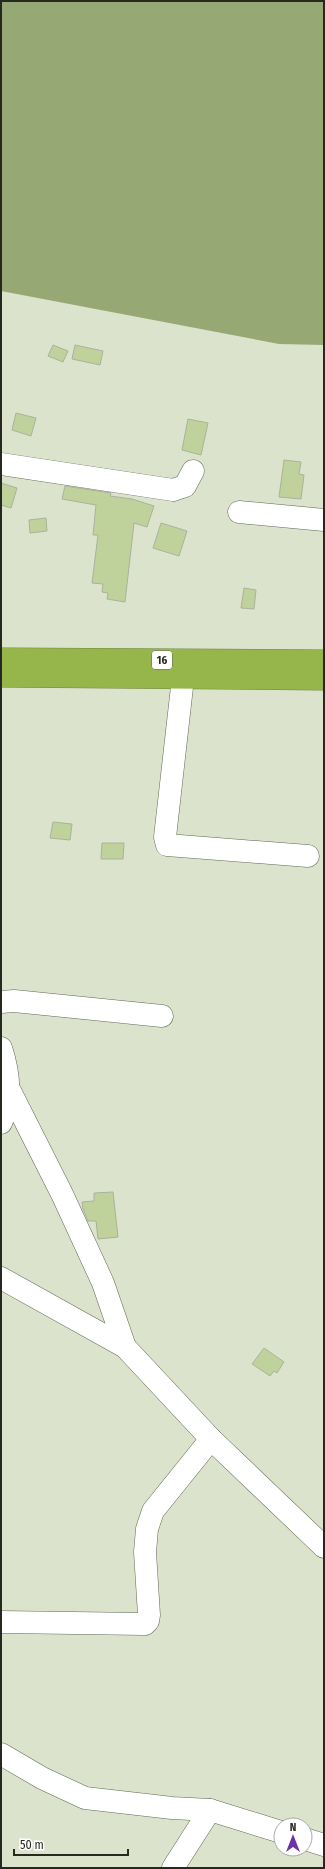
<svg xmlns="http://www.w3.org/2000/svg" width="325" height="1869" viewBox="0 0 325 1869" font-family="'Fira Sans Condensed',sans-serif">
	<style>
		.water { fill: #96a874 }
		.building { fill: #bfd29c; stroke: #aab29c }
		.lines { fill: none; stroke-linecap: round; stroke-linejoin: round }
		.minor-casing { stroke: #616954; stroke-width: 23 }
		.highway-casing { stroke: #6f853c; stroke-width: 23 }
		.minor { stroke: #fff; stroke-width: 22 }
		.highway { stroke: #96b64b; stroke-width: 22 }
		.labels { text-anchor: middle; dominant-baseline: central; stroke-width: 3.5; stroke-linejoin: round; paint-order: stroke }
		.shield { fill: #fff; stroke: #676963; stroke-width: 1 }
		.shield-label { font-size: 11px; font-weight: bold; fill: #262920 }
	</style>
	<rect width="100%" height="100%" fill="#dbe3cc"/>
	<path class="water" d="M1 1H324V345L279 344 1 291Z"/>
	<g class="building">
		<path d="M53 345 68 351 63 362 48 356Z"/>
		<path d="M75 345 103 351 100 365 72 359Z"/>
		<path d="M16 413 36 418 31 436 12 430Z"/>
		<path d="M188 419 208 423 201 455 182 450Z"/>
		<path d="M284 460 301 462 299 474 304 475 301 499 279 497Z"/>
		<path d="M1 483 17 488 11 508 1 505Z"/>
		<path d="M65 486 111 493 110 496 132 499 154 506 147 527 134 523 125 602 107 599 108 593 102 592 103 584 92 583 98 535H93L96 505 62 499Z"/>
		<path d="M46 518 47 531 30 533 29 520Z"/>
		<path d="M161 523 187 531 179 556 153 548Z"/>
		<path d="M244 588 256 590 254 609 241 608Z"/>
		<path d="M53 822 72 824 70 840 50 838Z"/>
		<path d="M102 843H124L123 859H101Z"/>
		<path d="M113 1192 118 1237 98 1239 96 1221H88L83 1209 82 1202 94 1201V1193Z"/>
		<path d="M264 1348 284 1362 277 1373 274 1371 270 1376 252 1364Z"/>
	</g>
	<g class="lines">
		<g class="minor-casing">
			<g id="minor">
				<path d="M1 464 173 490 185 486 193 471"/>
				<path d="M239 512 324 520"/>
				<path d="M183 678 165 837 167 845 308 856"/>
				<path d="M1 1002 14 1001 162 1016"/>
				<path d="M1 1048C9 1072 12 1099 1 1123"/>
				<path d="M9 1089 62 1194 103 1283 125 1347"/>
				<path d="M1 1278 125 1347 211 1439 324 1547"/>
				<path d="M1 1622 145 1624 148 1621 149 1615 145 1552 147 1529 153 1511 211 1439"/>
				<path d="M1 1754 42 1778 85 1798 172 1808 210 1810"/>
				<path d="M305 1839 324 1845"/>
				<path d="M173 1868 210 1810 281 1832"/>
			</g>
		</g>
		<g class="highway-casing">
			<g id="highway">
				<path d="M1 659 324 661"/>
				<path d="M1 676 324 679"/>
			</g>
		</g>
		<use href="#minor" class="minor"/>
		<use href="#highway" class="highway"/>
	</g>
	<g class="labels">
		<rect class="shield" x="152" y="651" width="20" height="18" rx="3"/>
		<g class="shield-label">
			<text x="162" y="660">16</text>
		</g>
	</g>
	<rect width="325" height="1869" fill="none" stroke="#262920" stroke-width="4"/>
	<g transform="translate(293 1837)"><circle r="19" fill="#ffffff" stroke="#a8a9a6"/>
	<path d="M0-3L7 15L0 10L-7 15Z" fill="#6f32a7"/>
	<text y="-6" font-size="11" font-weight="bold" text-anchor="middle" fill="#262920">N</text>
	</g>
	<path d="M14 1849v6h114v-6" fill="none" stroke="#262920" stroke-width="2"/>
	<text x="20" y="1849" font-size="12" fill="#262920" stroke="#ffffff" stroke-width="3" paint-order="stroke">50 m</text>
</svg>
